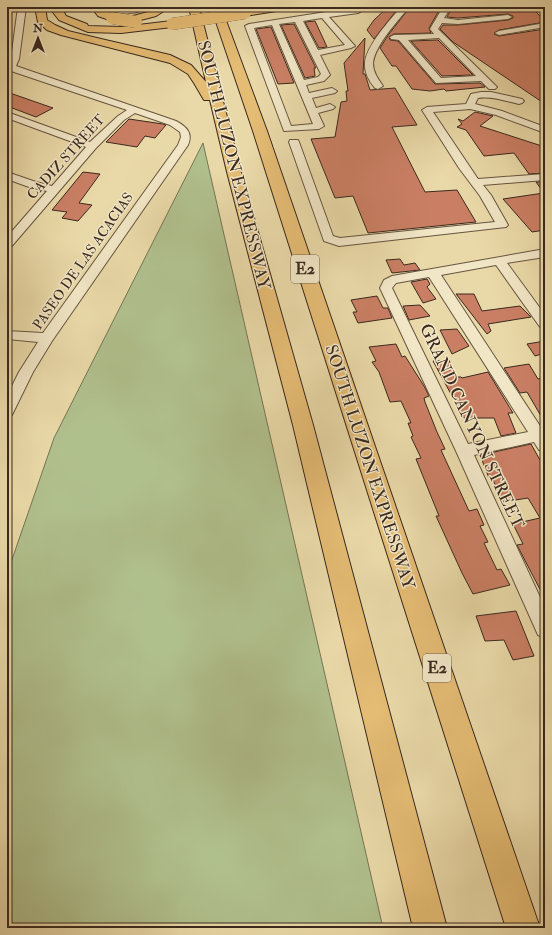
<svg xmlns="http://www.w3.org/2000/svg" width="552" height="935" viewBox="0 0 552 935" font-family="'IM FELL Double Pica',serif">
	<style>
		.green { fill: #b0c08d; stroke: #757456 }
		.building { fill: #ca7f64; stroke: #3a291e }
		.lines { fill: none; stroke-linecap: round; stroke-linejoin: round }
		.minor-casing { stroke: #665540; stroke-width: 2 }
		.highway-casing { stroke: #3a291e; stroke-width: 2 }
		.minor { fill: #f1e6c6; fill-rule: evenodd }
		.highway { fill: #e5bc74; fill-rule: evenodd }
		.highway-bridge-casing { stroke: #3a291e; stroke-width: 12; stroke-linecap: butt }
		.highway-bridge { stroke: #e5bc74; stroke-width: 12 }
		.labels { text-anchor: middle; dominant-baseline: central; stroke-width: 3; stroke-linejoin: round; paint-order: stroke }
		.far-street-label { font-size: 14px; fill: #3a291e; stroke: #f1e6c6 }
		.shield { fill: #f1e6c6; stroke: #716250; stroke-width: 1 }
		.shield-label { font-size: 16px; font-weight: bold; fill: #3a291e }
		.street-label { font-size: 17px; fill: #3a291e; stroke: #f1e6c6 }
	</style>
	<rect width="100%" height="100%" fill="#ead9a8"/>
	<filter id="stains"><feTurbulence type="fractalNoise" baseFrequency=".005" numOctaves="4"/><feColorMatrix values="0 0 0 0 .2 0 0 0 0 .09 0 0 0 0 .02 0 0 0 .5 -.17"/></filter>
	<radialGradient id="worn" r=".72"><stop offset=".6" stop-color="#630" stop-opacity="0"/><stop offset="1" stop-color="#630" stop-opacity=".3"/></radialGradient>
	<path class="green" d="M203 143 383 928H7V574L54 438Z"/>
	<g class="building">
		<path d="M388 7H399L374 39 367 30 374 20Z"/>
		<path d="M410 7H441L429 28 431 33 394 34 389 37 390 40 398 41 435 84 480 83 485 87 446 91 444 89 430 91 412 89 396 66H392L380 48 389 34Z"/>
		<path d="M452 7H532L545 22 499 30 494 34 499 36 545 29V104L453 42 440 29 443 25H458L508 20 513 18V16L508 14 458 18 447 17Z"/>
		<path d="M315 21 322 36 327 47 319 48 305 22Z"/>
		<path d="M294 24 316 68H314L315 76 305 78 281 25Z"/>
		<path d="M271 27 294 83 278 84 256 29Z"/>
		<path d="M365 38 363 74H365L370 90 395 88 417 125 392 127 425 192 457 190 476 222 368 233 353 196 335 198 311 139 335 137 341 102 347 101 346 91H348L344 63Z"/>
		<path d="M438 40 473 75 442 76 411 41Z"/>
		<path d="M7 92 53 108 36 117 7 106Z"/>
		<path d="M475 112 493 116 480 126 545 147V173L529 174 514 153 484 156 466 130 457 127 462 124 458 119 463 121Z"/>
		<path d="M129 119 163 124 166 125 155 138 145 136 137 147 106 142Z"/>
		<path d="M83 172 100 174 79 203 92 205 78 221 62 218 67 212 52 210Z"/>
		<path d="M536 182H545V230L532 232 503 199 544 193Z"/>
		<path d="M400 259 404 265 415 263 420 270 392 273 386 260Z"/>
		<path d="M427 279 430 284 427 287 436 299 423 303 411 282Z"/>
		<path d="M456 294H474L482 311 520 306 531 317 488 324 491 331 487 334Z"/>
		<path d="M377 296 383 308H388L392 318 358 323 353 312H357L351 300Z"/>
		<path d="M420 305 430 316 409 320 403 306Z"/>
		<path d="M457 329 469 346 452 354 440 330Z"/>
		<path d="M545 341V353L535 356 527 344Z"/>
		<path d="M396 344 402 357 405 356 424 386 429 396 424 398 425 402 437 432 445 449 441 450 469 511 477 509 484 525 480 526 488 542 484 543 497 570 501 569 510 585 473 594 462 573 436 516H439L416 459 421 458 411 437 413 436 408 423H411L401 401 390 402 379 372 372 362 376 361 369 347Z"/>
		<path d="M449 360 456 377H461L462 378 488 372 513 413H508L516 433 501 436 494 418H464L433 361Z"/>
		<path d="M529 364 538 379 545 377V423L527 392 520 393 504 368Z"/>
		<path d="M531 444 540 460 545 459V599L517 545 523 544 513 524 540 518 528 498 503 502 492 478H489L480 455Z"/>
		<path d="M516 611 534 656 513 660 504 640 485 641 476 616Z"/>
	</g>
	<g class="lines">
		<g class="minor-casing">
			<g id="minor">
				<path d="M18 7H26L19 59 16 66 176 121C187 127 193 133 188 145L52 341 33 372 12 415 7 416V396L19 372 38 342 7 339V331L43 333 178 145 181 137 180 132 170 125 135 113 124 120 96 148 11 247 7 248V237L47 191 29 187 7 179V172L36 182 52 186 86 147 7 118V112L90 142 118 116 127 110 8 70 7 63 9 64 11 59Z"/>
				<path d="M106 7 126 8 147 7C137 15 116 16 106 7Z"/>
				<path d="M358 7H369L358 13 329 17 355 46 351 48 320 55 330 75 324 81 306 85 309 93 332 88 337 91 335 93 312 98 316 108 330 104 335 107 333 109 318 113 324 126 319 129 284 131 245 26 249 24ZM322 18 345 45 318 50 303 21ZM295 22 321 74 318 77 304 80 279 24ZM272 25 313 124 291 126 254 28Z"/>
				<path d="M401 7H409C398 21 375 45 373 63 373 72 378 79 383 86L378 89 375 88C369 81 364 72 365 62 367 45 390 20 401 7Z"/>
				<path d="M443 7H451L444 18 458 20 508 15 512 17 508 19 458 24 442 23 438 29 495 85 497 87 495 89H489L481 81 436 83 399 40 391 39 390 37 394 35 434 34 430 29ZM439 38 476 76 441 78 408 40Z"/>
				<path d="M537 7H545V13Z"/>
				<path d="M545 23V27L499 35 495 33 499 31Z"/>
				<path d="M481 92H491L522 99 524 101 522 103 519 104C505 101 492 96 478 98L475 104 502 111 545 127V133L496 115 470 109 433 112 478 179 545 174V180L483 185 491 195 508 225 506 227 339 246 324 241 289 142 290 140H298L299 142 333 236 340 238 495 222 480 196 459 168 422 110 427 107 466 104 471 94Z"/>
				<path d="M545 249V257L507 263 545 315V328L540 327 496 265 441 275 542 429 545 428V452L539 450 534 442 474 455 545 608V638L538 635 456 451 380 288 384 280 392 276ZM429 277 528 432 468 444 392 288 396 283Z"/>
			</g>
		</g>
		<g class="highway-casing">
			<g id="highway">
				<path d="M35 7H45L47 20 55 25 68 31 101 39 170 55 191 65 206 82 189 7H199L241 172 313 425 447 928H413L293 425 227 172 210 100H204L194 83 188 74 170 63 61 35 47 30 38 22Z"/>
				<path d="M51 7H61L66 16 87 24 88 26 121 27 172 21 177 24 172 27 121 33 88 32 59 20 52 11Z"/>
				<path d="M91 7H102C106 12 114 13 117 18L112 21 98 16Z"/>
				<path d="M157 7H170L156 16 133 22 128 19 129 17 148 12Z"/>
				<path d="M211 7H221L267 131 540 928H506L253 131Z"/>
				<path d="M263 7H288L283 10 245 16 240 13 241 11Z"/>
			</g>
		</g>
		<use href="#minor" class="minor"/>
		<use href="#highway" class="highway"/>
		<g class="highway-bridge-casing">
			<g id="highway-bridge">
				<path d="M112 18 136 22"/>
				<path d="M172 24 245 13"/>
			</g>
		</g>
		<use href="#highway-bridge" class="highway-bridge"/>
	</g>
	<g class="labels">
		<g class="far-street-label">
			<text transform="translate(66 157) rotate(-48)">CADIZ STREET</text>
			<text transform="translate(83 261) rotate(-55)">PASEO DE LAS ACACIAS</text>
		</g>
		<g class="shield">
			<rect x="291" y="255" width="28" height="28" rx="3"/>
			<rect x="423" y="654" width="28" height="28" rx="3"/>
		</g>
		<g class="shield-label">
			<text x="305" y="269">E2</text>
			<text x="437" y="668">E2</text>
		</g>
		<g class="street-label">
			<text transform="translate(234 165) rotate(76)">SOUTH LUZON EXPRESSWAY</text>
			<text transform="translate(472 426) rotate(65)">GRAND CANYON STREET</text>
			<text transform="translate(370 467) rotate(72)">SOUTH LUZON EXPRESSWAY</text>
		</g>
	</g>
	<rect width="552" height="935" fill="none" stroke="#ead9a8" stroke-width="24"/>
	<rect x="8" y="8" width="536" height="919" fill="none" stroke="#3a291e" stroke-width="2"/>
	<rect x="12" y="12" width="528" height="911" fill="none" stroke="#3a291e"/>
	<g transform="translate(38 38)" stroke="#f1e6c6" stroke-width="3" paint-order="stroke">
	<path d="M0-3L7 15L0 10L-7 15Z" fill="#3a291e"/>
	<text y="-6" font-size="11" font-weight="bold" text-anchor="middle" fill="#3a291e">N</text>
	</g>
	<rect width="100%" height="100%" filter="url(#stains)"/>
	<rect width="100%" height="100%" fill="url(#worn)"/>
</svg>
